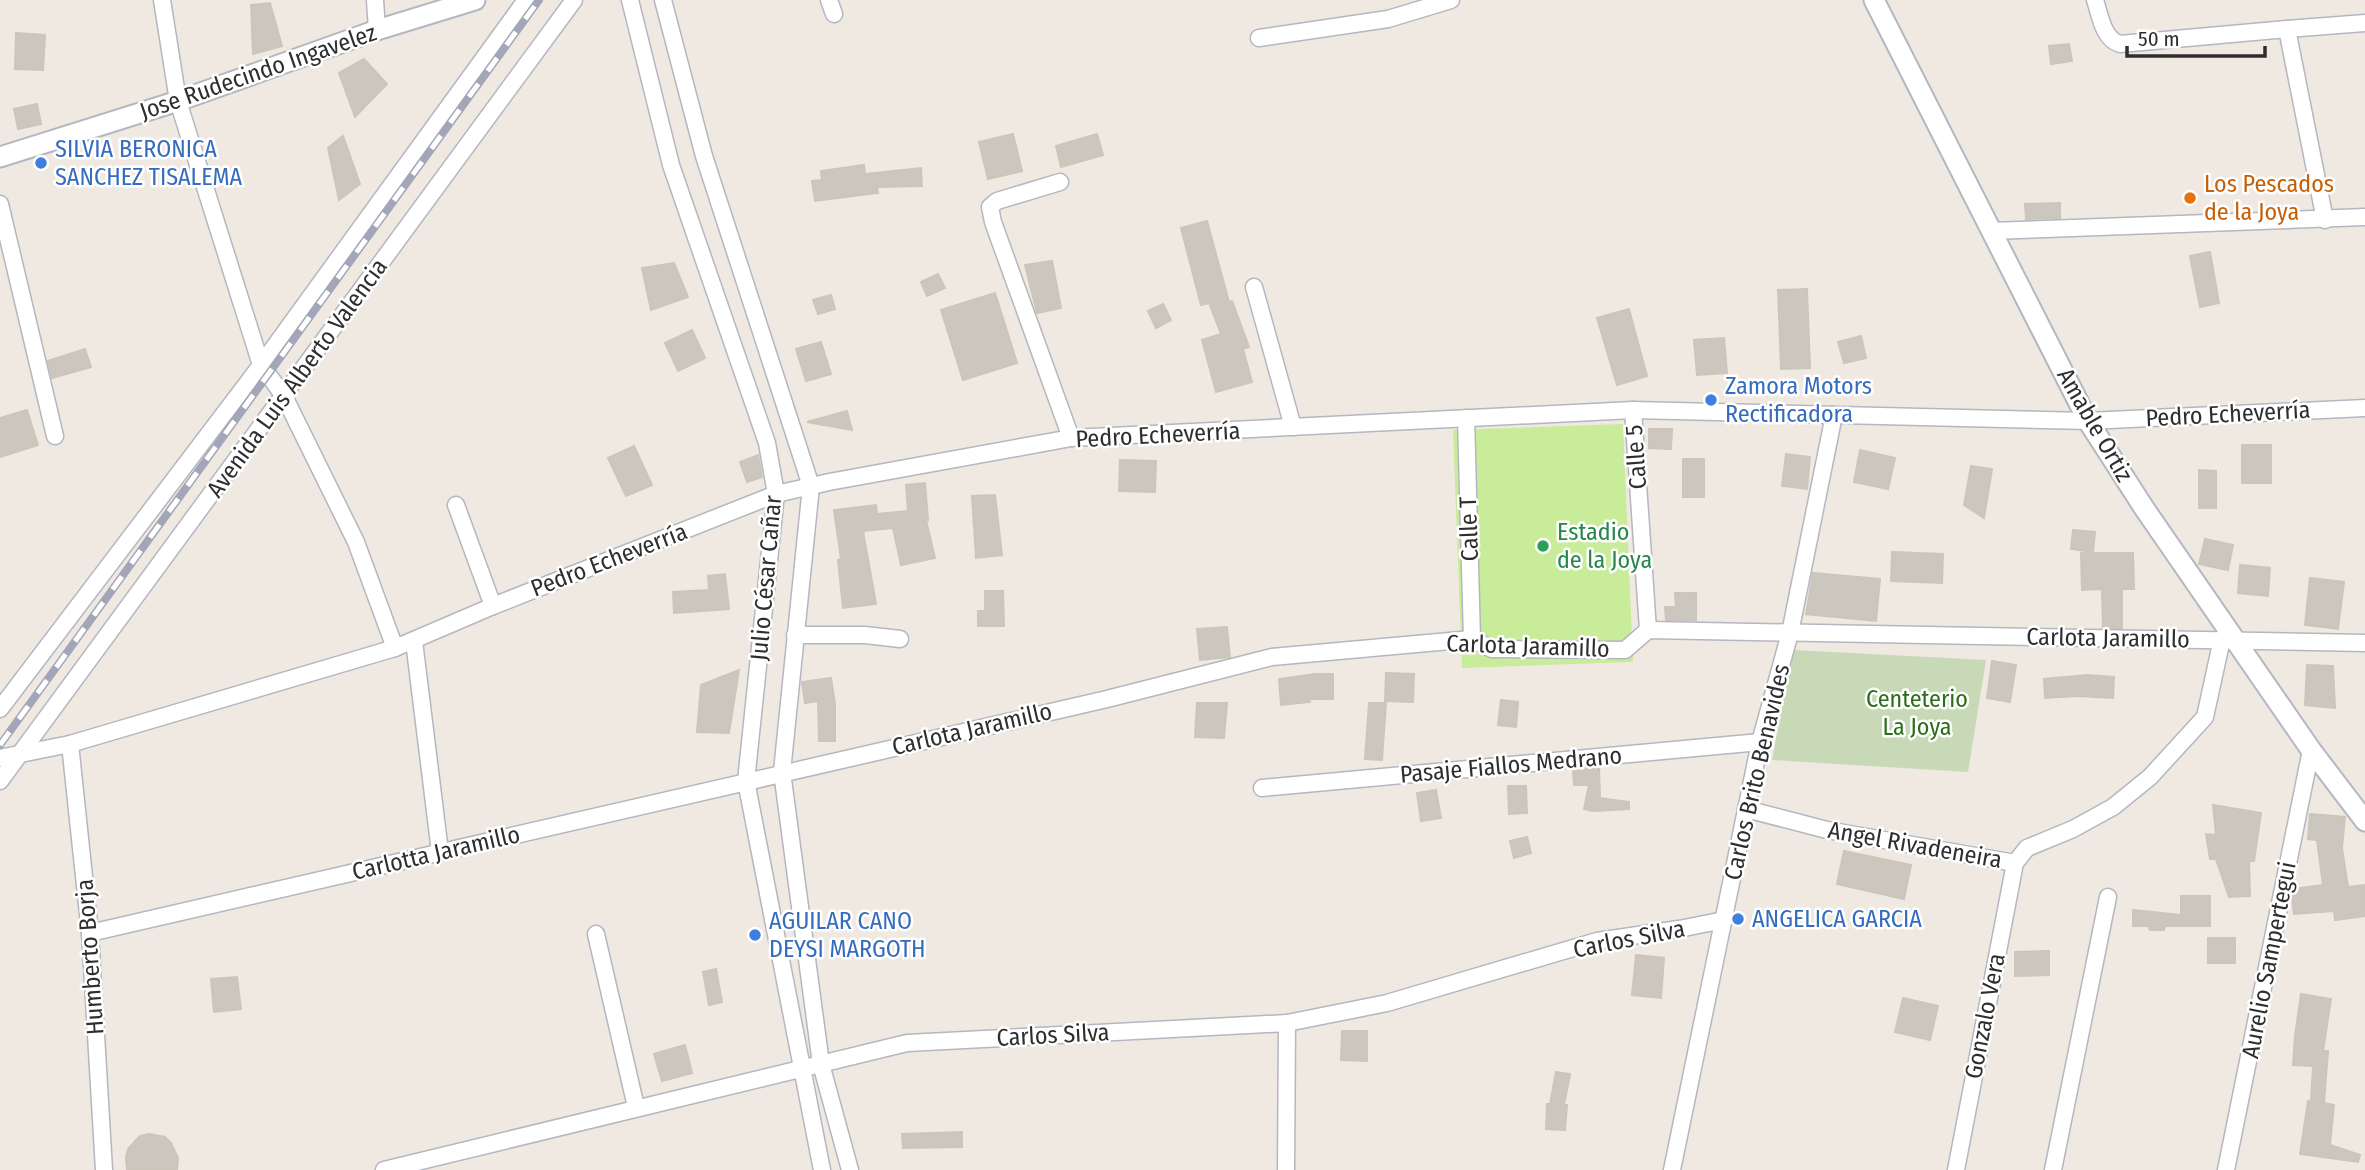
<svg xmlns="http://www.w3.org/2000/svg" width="2365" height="1170" viewBox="0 0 2365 1170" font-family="'Fira Sans Condensed',sans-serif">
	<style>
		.cemetery { fill: #c8d9b8 }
		.pitch { fill: #c9ec9a }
		.building { fill: #cbc7bf; stroke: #cbc5ba; stroke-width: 2 }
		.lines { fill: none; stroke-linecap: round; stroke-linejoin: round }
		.minor-casing { stroke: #b4b7c1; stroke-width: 19 }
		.tertiary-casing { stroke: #b4b7c1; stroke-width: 23 }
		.minor { stroke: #fff; stroke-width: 16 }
		.tertiary { stroke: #fff; stroke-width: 19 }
		.rail-casing { stroke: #a3a6b8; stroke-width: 8 }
		.rail { stroke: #fff; stroke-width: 5; stroke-dasharray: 16; stroke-linecap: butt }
		.shop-dot { fill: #3f7fe0; stroke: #fff; stroke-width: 2.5 }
		.food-dot { fill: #e8710a; stroke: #fff; stroke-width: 2.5 }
		.leisure-dot { fill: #2e9e5b; stroke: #fff; stroke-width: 2.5 }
		.labels { text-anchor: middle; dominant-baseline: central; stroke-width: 5; stroke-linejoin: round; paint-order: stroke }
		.street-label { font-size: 24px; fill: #2e2e2e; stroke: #fff }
		.shop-label { font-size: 24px; fill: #366cbe; stroke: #fff; text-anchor: start }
		.food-label { font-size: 24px; fill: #c56008; stroke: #fff; text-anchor: start }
		.leisure-label { font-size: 24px; fill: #27864d; stroke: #fff; text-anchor: start }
		.park-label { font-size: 24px; fill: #2c6e1b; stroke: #fff }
	</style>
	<rect width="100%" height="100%" fill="#efe9e1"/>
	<path class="cemetery" d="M1793 650 1986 660 1968 772 1772 760Z"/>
	<path class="pitch" d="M1623 424 1633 662 1462 668 1453 430Z"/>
	<g class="building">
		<path d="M270 3 282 46 253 54 251 5Z"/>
		<path d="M16 33 45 35 43 70 15 69Z"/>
		<path d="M2069 44 2072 61 2051 64 2049 46Z"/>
		<path d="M364 59 387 84 355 117 339 73Z"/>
		<path d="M37 104 41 124 18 129 14 109Z"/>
		<path d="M1013 134 1022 171 988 179 979 142Z"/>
		<path d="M1097 134 1103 155 1061 167 1056 146Z"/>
		<path d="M343 136 360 184 339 200 328 148Z"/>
		<path d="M864 165 865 174 921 168 922 186 877 187 878 193 815 201 812 181 822 180 821 171Z"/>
		<path d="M2060 203V218L2026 219 2025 204Z"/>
		<path d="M1207 221 1229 302 1232 301 1249 347 1243 349 1252 382 1216 392 1202 340 1221 334 1209 303 1201 305 1181 228Z"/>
		<path d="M2210 252 2219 303 2200 307 2190 256Z"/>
		<path d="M1052 261 1061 308 1037 313 1025 265Z"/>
		<path d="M674 263 688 297 651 310 642 268Z"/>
		<path d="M938 274 945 288 927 296 921 282Z"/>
		<path d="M1807 289 1810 368 1781 369 1778 290Z"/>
		<path d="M995 293 1017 363 963 380 941 310Z"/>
		<path d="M831 295 835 309 818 314 813 300Z"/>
		<path d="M1163 304 1171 320 1156 328 1148 311Z"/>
		<path d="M1629 309 1647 376 1617 385 1597 318Z"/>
		<path d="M692 330 705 358 678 371 665 343Z"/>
		<path d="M1861 336 1866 358 1844 363 1838 342Z"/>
		<path d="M1724 338 1727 373 1697 375 1694 340Z"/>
		<path d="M821 342 831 374 806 381 796 349Z"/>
		<path d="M85 349 91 367 52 378 48 361Z"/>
		<path d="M27 410 38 445 0 457V418Z"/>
		<path d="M847 411 852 430 807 422Z"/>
		<path d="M1649 429H1672L1671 449 1649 448Z"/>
		<rect x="2242" y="445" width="29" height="38"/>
		<path d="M634 446 652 485 626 496 608 458Z"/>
		<path d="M1860 450 1895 458 1888 489 1854 482Z"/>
		<path d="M1786 454 1810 457 1807 489 1782 486Z"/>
		<path d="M758 455 762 477 747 482 740 462Z"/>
		<rect x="1683" y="459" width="21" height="38"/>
		<path d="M1120 460 1156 461 1155 492 1119 491Z"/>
		<path d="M1971 466 1992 469 1984 518 1964 505Z"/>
		<path d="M2199 470 2216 471V508H2199Z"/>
		<path d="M925 483 928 520H926L935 558 901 565 893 528 863 531 876 604 843 608 838 560 841 559 834 510 876 505 877 514 908 511 906 485Z"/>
		<path d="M995 495 1002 555 976 558 972 496Z"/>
		<path d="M2073 530 2095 532 2093 552 2071 549Z"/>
		<path d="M2205 539 2233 545 2228 570 2199 564Z"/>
		<path d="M1892 552 1943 554 1942 583 1891 581Z"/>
		<path d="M2081 553H2133L2134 589H2122V628H2103L2102 589 2082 590Z"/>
		<path d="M2240 565 2270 568 2268 596 2238 593Z"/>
		<path d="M1813 573 1880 579 1876 621 1806 614Z"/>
		<path d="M725 574 729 609 674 613 673 592 709 590 708 576Z"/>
		<path d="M2310 578 2344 582 2338 629 2305 625Z"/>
		<path d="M985 591H1003L1004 626H978V611H985Z"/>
		<path d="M1675 593H1696V620H1666L1665 607H1676Z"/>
		<path d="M1227 627 1230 657 1200 660 1197 629Z"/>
		<path d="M1992 661 2016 665 2010 702 1987 698Z"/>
		<path d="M2307 665 2333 666 2335 708 2305 705Z"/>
		<path d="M739 670 729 733 697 732 701 685Z"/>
		<path d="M1386 673 1414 674 1413 702 1385 701Z"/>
		<path d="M1315 674H1333V699H1309L1310 702 1281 705 1279 679Z"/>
		<path d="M2087 675 2114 677 2113 698 2078 696 2045 698 2044 679Z"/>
		<path d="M831 678 835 704V741H819L818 701 805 703 802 682Z"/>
		<path d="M1501 700 1518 702 1516 727 1498 725Z"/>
		<path d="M1197 703H1227L1224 738 1195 737Z"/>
		<path d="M1369 703H1386L1382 760 1365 759Z"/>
		<path d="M1599 767 1600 798 1629 802V809L1593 811 1584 809 1589 785H1574L1573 770Z"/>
		<path d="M1508 786H1526L1527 813 1509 814Z"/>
		<path d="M1436 790 1441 818 1421 821 1417 793Z"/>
		<path d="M2213 805 2261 813 2254 861H2249L2250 896 2229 897 2216 859H2210L2206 834 2216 835Z"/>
		<path d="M2310 814 2345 817 2342 848 2348 887 2365 885V916L2335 920 2334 911 2294 914 2292 897 2294 889 2323 885 2317 840 2308 839Z"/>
		<path d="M1527 837 1531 853 1514 858 1510 841Z"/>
		<path d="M1844 851 1911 865 1904 899 1837 884Z"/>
		<rect x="2181" y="896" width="29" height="30"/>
		<path d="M2133 910 2180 915 2179 926H2165L2164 930H2150L2148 926H2133Z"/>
		<rect x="2208" y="938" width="27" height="25"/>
		<path d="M2049 951V975L2015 976V952Z"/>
		<path d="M1636 955 1664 958 1661 998 1632 995Z"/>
		<path d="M716 969 722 1002 709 1005 703 972Z"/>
		<path d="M237 977 241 1009 214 1012 211 979Z"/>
		<path d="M2301 994 2331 999 2323 1051H2328L2324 1103 2334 1105 2330 1145 2360 1155 2358 1162 2300 1154 2308 1101 2311 1102 2313 1066 2293 1065 2295 1036Z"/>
		<path d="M1903 998 1938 1006 1930 1040 1895 1032Z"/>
		<path d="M1342 1031H1367V1061L1341 1060Z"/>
		<path d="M685 1045 692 1073 662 1081 654 1054Z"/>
		<path d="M1556 1072 1570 1074 1564 1105H1567L1565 1130 1546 1129 1547 1104H1550Z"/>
		<path d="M962 1132V1147L903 1148 902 1134Z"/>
		<path d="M149 1134 165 1137 171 1143 178 1158 177 1170H127L126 1157 128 1149 140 1136Z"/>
	</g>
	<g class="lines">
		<g class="minor-casing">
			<g id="minor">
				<path d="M162 0 178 101 261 365 284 396 356 542 395 648"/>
				<path d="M375 0 377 30"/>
				<path d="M630 0 671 165 767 443 776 494 746 781 822 1170"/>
				<path d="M663 0 704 156 811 486 782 772 821 1064 850 1170"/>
				<path d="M829 0 834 14"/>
				<path d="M2095 0C2100 15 2103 39 2120 44L2287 29 2325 220"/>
				<path d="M2287 29 2365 23"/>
				<path d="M1259 38 1388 19 1451 0"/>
				<path d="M1060 182 997 201 990 207 993 222 1071 438"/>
				<path d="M0 204 55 436"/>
				<path d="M1991 231 2365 217"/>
				<path d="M1254 287 1293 427"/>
				<path d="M1633 410 1648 630"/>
				<path d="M1466 418 1472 639"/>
				<path d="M456 505 493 606"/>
				<path d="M795 635H865L900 639"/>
				<path d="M414 641 440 852"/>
				<path d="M0 709 261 365 526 0"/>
				<path d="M70 744 90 933 104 1170"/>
				<path d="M0 758 70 744 395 648 493 606 776 494 829 482 1071 438 1633 410 2088 421 2365 408"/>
				<path d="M0 781 574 0"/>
				<path d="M1262 788 1760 742"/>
				<path d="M1746 809 1827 830 2015 863"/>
				<path d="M90 933 1107 699 1272 657 1472 639 1492 649 1625 650 1648 630 2365 643"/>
				<path d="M596 934 636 1107"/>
				<path d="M384 1170 907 1043 1287 1023 1387 1003 1597 941 1679 929 1724 920"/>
				<path d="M1286 1170 1287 1023"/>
				<path d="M1672 1170 1760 742 1790 633 1834 415"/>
				<path d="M1956 1170 2015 863 2027 848 2073 829 2113 807 2150 777 2205 717 2222 639"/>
				<path d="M2053 1170 2108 897"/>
				<path d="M2226 1170 2311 750"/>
			</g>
		</g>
		<g class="tertiary-casing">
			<g id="tertiary">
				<path d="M1874 0 2088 421 2144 508 2311 750 2365 821"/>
				<path d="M0 157 178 101 377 30 475 0"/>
			</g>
		</g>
		<use href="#minor" class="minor"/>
		<use href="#tertiary" class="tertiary"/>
		<g class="rail-casing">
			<path id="rail" d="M0 745 539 0"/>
		</g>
		<use href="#rail" class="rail"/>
	</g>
	<g class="shop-dot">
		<circle cx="41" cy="163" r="7"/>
		<circle cx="1711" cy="400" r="7"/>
		<circle cx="1738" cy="919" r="7"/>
		<circle cx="755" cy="935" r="7"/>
	</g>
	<circle class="food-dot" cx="2190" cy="198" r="7"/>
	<circle class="leisure-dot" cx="1543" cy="546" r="7"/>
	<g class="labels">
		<g class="street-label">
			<text transform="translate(258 72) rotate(-19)">Jose Rudecindo Ingavelez</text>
			<text transform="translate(297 378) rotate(-54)">Avenida Luis Alberto Valencia</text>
			<text transform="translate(2228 414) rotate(-3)">Pedro Echeverría</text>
			<text transform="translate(2095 425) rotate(60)">Amable Ortiz</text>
			<text transform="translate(1158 435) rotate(-3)">Pedro Echeverría</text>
			<text transform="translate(1636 457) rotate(-94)">Calle 5</text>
			<text transform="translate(1469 529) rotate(-92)">Calle T</text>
			<text transform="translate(609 560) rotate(-21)">Pedro Echeverría</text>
			<text transform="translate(766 578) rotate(-85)">Julio César Cañar</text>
			<text transform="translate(2108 638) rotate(1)">Carlota Jaramillo</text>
			<text transform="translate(1528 646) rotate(2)">Carlota Jaramillo</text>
			<text transform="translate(972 729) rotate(-13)">Carlota Jaramillo</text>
			<text transform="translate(1511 765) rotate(-5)">Pasaje Fiallos Medrano</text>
			<text transform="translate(1757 772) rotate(-77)">Carlos Brito Benavides</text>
			<text transform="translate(1915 845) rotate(10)">Angel Rivadeneira</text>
			<text transform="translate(436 853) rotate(-13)">Carlotta Jaramillo</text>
			<text transform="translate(1629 939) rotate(-11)">Carlos Silva</text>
			<text transform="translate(90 957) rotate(-94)">Humberto Borja</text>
			<text transform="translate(2269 960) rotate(-79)">Aurelio Sampertegui</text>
			<text transform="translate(1985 1016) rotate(-79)">Gonzalo Vera</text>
			<text transform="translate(1053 1035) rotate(-3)">Carlos Silva</text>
		</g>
		<g class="shop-label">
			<text x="55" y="149">SILVIA BERONICA<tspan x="55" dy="28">SANCHEZ TISALEMA</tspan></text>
			<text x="1725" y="386">Zamora Motors<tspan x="1725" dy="28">Rectificadora</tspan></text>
			<text x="1752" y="919">ANGELICA GARCIA</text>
			<text x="769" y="921">AGUILAR CANO<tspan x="769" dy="28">DEYSI MARGOTH</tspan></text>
		</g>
		<g class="food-label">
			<text x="2204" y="184">Los Pescados<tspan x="2204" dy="28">de la Joya</tspan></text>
		</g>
		<g class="leisure-label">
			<text x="1557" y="532">Estadio<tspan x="1557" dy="28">de la Joya</tspan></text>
		</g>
		<g class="park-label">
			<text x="1917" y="699">Centeterio<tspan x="1917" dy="28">La Joya</tspan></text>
		</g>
	</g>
	<path d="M2127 46v10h138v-10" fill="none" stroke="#2e2e2e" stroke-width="3.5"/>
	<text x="2138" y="46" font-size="21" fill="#2e2e2e" stroke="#ffffff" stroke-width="5" paint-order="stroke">50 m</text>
</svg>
